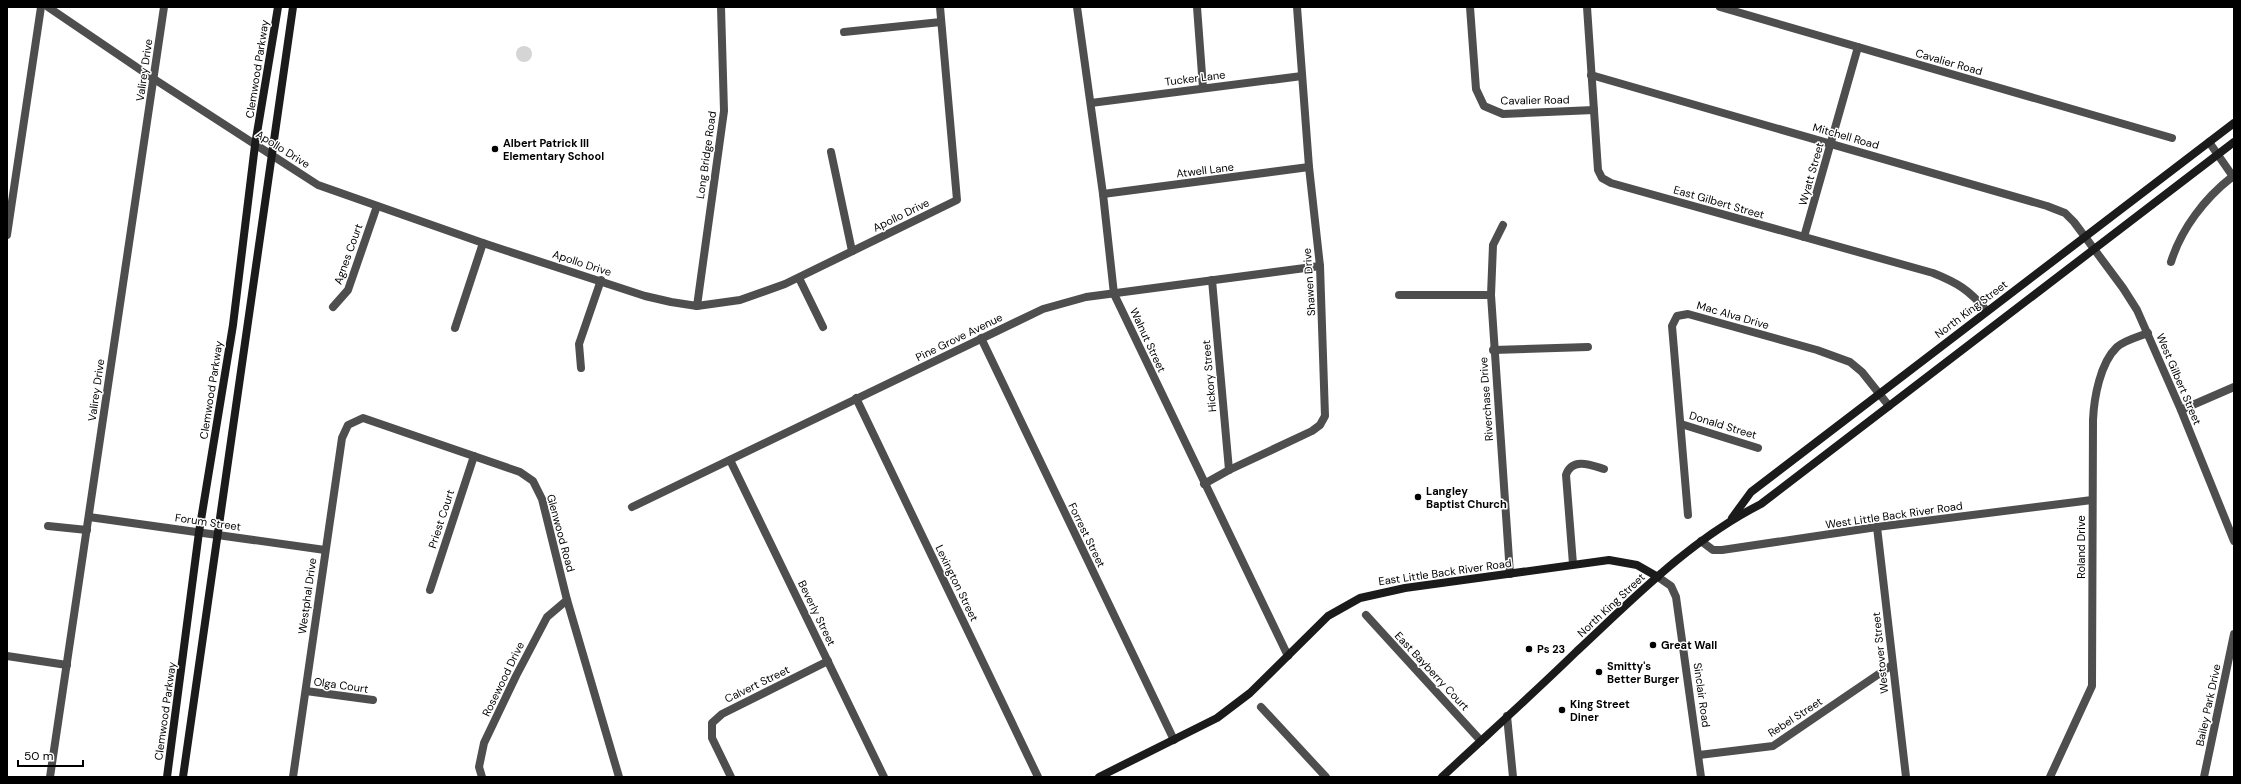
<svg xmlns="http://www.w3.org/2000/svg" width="2241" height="784" viewBox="0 0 2241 784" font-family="'DM Sans',sans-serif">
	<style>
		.green { fill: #d5d5d5 }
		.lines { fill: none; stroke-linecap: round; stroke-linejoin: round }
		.street { stroke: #4e4e4e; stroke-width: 8 }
		.secondary { stroke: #1b1b1b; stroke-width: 8 }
		.poi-dot { fill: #000; stroke: #fff; stroke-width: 1.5 }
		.labels { text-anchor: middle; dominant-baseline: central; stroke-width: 3; stroke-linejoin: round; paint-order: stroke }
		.street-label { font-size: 11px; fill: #000; stroke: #fff }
		.poi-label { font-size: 11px; font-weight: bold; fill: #000; stroke: #fff; text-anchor: start }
	</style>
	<rect width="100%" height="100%" fill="#fff"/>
	<circle class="green" cx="524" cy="54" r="8"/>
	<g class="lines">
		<g class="street">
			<path d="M48 7 154 79 318 185 483 243 645 296 671 302 697 306 740 300 785 284 957 200 940 7"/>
			<path d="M1077 7 1103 194 1114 294 1288 656"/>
			<path d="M1197 7 1203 88"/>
			<path d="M1470 7 1476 89 1484 106 1503 114 1594 110"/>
			<path d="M1587 7 1598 170 1602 178 1611 183 1933 273C1958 283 1969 290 1987 311"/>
			<path d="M1720 7 2172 138"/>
			<path d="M844 32 941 22"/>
			<path d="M1591 75 2047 206 2065 213 2074 222 2123 288 2137 310 2181 410 2234 541"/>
			<path d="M1091 103 1302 76"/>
			<path d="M2209 142 2234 178"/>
			<path d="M831 152 852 251"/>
			<path d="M1103 194 1309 167"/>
			<path d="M1503 225 1493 245 1491 295 1510 574"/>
			<path d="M7 235 41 7"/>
			<path d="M1804 237 1858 47"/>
			<path d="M2171 262C2181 229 2205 198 2232 177"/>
			<path d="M799 278 823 327"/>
			<path d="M1212 280 1229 470"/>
			<path d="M1399 295H1491"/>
			<path d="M697 306 724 111 721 7"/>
			<path d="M333 307 348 290 377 206"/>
			<path d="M455 328 483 243"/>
			<path d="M981 338 1174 740"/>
			<path d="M1493 350 1588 347"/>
			<path d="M581 368 579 344 601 280"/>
			<path d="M856 398 1038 777"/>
			<path d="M2181 410 2234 387"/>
			<path d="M1681 424 1758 448"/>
			<path d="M730 460 884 777"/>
			<path d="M1204 484 1229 470 1312 431 1320 425 1325 416 1320 266 1309 167 1297 7"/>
			<path d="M632 507 1043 309 1086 297 1320 266"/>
			<path d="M1688 515 1672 326 1677 316 1688 314 1817 350 1850 362 1862 372 1889 406"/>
			<path d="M89 517 325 550"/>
			<path d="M48 526 87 530"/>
			<path d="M1877 527 1906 777"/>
			<path d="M1701 541 1713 550H1722L1877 527 2092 500"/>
			<path d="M1573 564 1566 475C1572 457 1591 465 1604 469"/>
			<path d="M1658 577 1671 586 1676 597 1701 777"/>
			<path d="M430 590 474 456"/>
			<path d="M1366 615 1481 741"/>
			<path d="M7 656 67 665"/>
			<path d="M306 691 373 700"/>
			<path d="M1261 707 1326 777"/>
			<path d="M1507 716 1513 777"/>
			<path d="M1699 755 1773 746 1892 665"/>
			<path d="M50 777 164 7"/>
			<path d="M293 777 342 438 348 425 363 418 520 472 533 481 542 499 567 600 619 777"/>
			<path d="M482 777 479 767 484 743 516 676 547 617 567 600"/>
			<path d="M731 777 712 738V723L722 714 828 661"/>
			<path d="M2050 777 2092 686 2093 420C2094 398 2100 363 2117 347 2125 340 2138 337 2148 333"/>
			<path d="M2204 777 2234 634"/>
		</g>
		<g class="secondary">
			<path d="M1732 518 1751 492 2234 123"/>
			<path d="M167 777 199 532 233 325 255 145 278 7"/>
			<path d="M183 777 293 7"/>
			<path d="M1099 777 1217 718 1250 693 1328 616 1360 598 1405 588 1609 560 1637 565 1658 577"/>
			<path d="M1442 777C1487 735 1533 694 1577 651 1634 598 1690 540 1761 504L2234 142"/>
		</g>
	</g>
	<g class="poi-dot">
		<circle cx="495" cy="149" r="4"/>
		<circle cx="1418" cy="497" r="4"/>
		<circle cx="1653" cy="645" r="4"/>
		<circle cx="1529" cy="649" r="4"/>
		<circle cx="1599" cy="672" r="4"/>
		<circle cx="1562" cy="710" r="4"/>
	</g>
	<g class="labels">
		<g class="street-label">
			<text transform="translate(1949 62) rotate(16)">Cavalier Road</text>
			<text transform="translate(257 69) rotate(-81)">Clemwood Parkway</text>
			<text transform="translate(144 70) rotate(-82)">Valirey Drive</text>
			<text transform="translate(1195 78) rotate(-7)">Tucker Lane</text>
			<text transform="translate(1535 100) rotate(-1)">Cavalier Road</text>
			<text transform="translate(1846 136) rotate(16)">Mitchell Road</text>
			<text transform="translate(283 149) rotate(32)">Apollo Drive</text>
			<text transform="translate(706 155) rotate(-82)">Long Bridge Road</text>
			<text transform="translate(1205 170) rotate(-7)">Atwell Lane</text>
			<text transform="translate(1811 174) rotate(-74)">Wyatt Street</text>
			<text transform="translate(1719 202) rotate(16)">East Gilbert Street</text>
			<text transform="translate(901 215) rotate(-26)">Apollo Drive</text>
			<text transform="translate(348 254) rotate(-70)">Agnes Court</text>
			<text transform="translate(582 263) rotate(18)">Apollo Drive</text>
			<text transform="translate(1309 282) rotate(-94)">Shawen Drive</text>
			<text transform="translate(1971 309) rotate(-37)">North King Street</text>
			<text transform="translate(1733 315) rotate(16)">Mac Alva Drive</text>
			<text transform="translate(959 337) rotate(-26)">Pine Grove Avenue</text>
			<text transform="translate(1148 340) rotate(65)">Walnut Street</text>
			<text transform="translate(1209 376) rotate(-95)">Hickory Street</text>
			<text transform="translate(2179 379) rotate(67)">West Gilbert Street</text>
			<text transform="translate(96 390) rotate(-82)">Valirey Drive</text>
			<text transform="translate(211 390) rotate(-81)">Clemwood Parkway</text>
			<text transform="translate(1486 399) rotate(-94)">Riverchase Drive</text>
			<text transform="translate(1723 425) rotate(17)">Donald Street</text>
			<text transform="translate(1894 515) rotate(-8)">West Little Back River Road</text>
			<text transform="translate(441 519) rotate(-72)">Priest Court</text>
			<text transform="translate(208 522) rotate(8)">Forum Street</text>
			<text transform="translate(561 533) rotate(75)">Glenwood Road</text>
			<text transform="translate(1087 535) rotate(64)">Forrest Street</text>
			<text transform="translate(2081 547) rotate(-90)">Roland Drive</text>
			<text transform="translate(1445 572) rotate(-8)">East Little Back River Road</text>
			<text transform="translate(957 583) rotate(64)">Lexington Street</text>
			<text transform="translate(307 596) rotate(-82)">Westphal Drive</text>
			<text transform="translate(1611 605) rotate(-43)">North King Street</text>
			<text transform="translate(817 613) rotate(64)">Beverly Street</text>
			<text transform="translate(1880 653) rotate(-96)">Westover Street</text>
			<text transform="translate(1432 671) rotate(47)">East Bayberry Court</text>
			<text transform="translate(503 679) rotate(-64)">Rosewood Drive</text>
			<text transform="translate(757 684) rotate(-26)">Calvert Street</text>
			<text transform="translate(341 685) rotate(8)">Olga Court</text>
			<text transform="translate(1702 695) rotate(82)">Sinclair Road</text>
			<text transform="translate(2208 705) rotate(-78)">Bailey Park Drive</text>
			<text transform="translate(165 711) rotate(-82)">Clemwood Parkway</text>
			<text transform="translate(1795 717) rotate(-33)">Rebel Street</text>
		</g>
		<g class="poi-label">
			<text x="503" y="143">Albert Patrick III<tspan x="503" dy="13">Elementary School</tspan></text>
			<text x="1426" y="491">Langley<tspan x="1426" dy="13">Baptist Church</tspan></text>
			<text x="1661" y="645">Great Wall</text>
			<text x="1537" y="649">Ps 23</text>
			<text x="1607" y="666">Smitty's<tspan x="1607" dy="13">Better Burger</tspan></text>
			<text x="1570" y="704">King Street<tspan x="1570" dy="13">Diner</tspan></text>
		</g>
	</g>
	<rect width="2241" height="784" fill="none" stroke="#000000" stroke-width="16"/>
	<path d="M18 760v6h65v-6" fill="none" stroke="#000000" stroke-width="2"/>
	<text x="24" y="760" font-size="12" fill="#000000" stroke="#ffffff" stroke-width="3" paint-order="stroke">50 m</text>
</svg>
